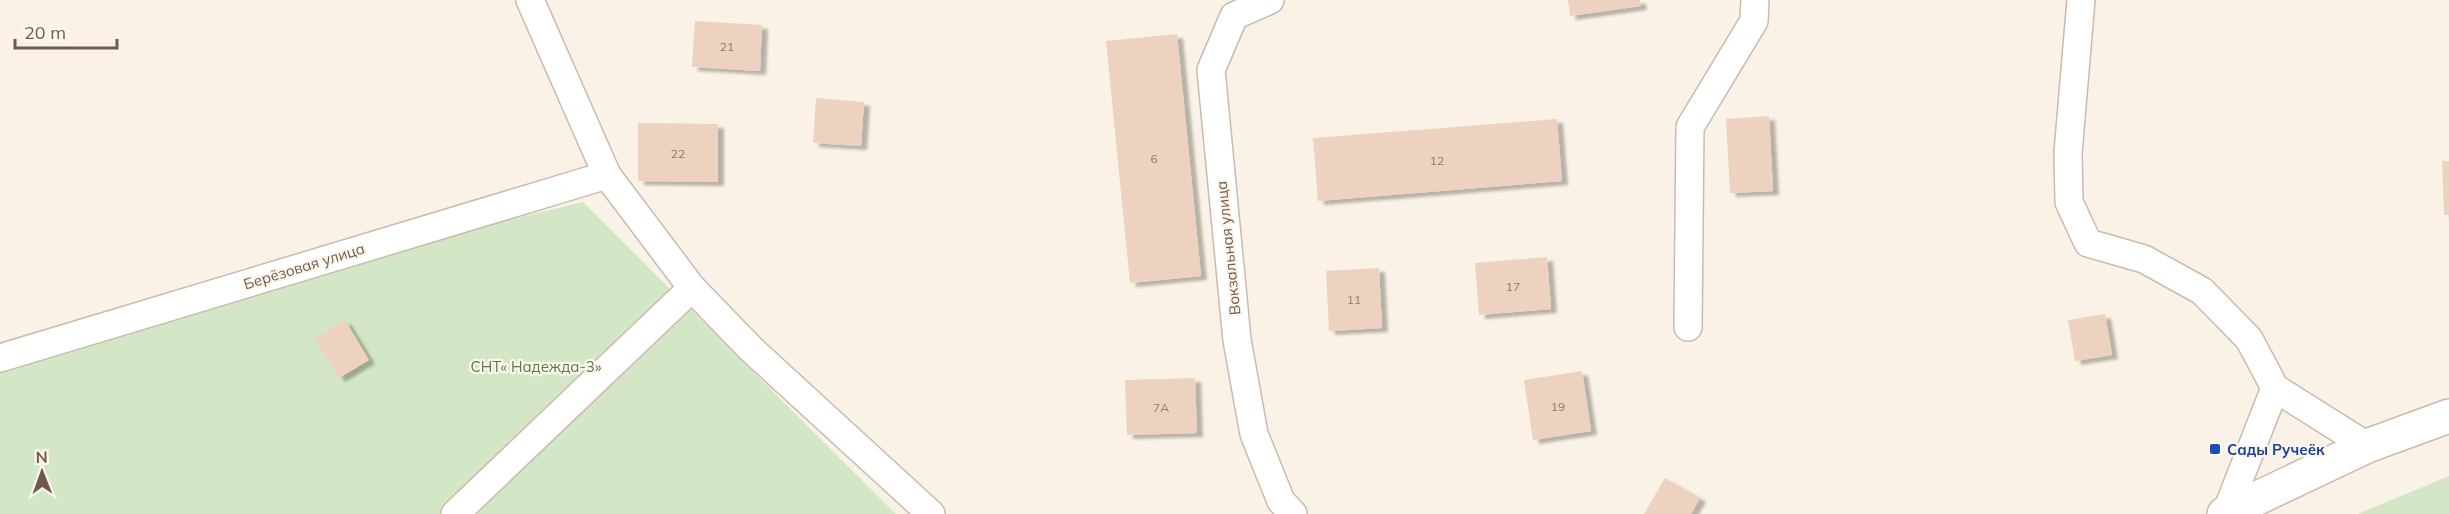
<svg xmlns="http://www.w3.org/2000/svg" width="2449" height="514" viewBox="0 0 2449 514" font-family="Mulish,sans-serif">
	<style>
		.green { fill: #d3e7c6 }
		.building { fill: #edd2c0; filter: url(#shadow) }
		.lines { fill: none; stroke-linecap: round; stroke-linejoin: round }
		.minor-casing { stroke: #cbbaad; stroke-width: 30 }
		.tertiary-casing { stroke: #cbbaad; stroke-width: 36 }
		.minor { stroke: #fff; stroke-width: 27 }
		.tertiary { stroke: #fff; stroke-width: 33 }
		.transit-dot { fill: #1a4fb4; stroke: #fdf6ec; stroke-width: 2 }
		.labels { text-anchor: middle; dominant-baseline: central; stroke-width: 4.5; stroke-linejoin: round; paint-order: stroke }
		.number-label { font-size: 12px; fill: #90786a }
		.street-label { font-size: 15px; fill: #715a4d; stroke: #fdf6ec }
		.park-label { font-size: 15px; fill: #587b49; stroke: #fdf6ec }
		.transit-label { font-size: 15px; font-weight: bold; fill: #164399; stroke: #fdf6ec; text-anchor: start }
	</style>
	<defs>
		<filter id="shadow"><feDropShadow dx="6" dy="4" stdDeviation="1.5" flood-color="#0004"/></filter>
	</defs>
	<rect width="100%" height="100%" fill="#faf2e6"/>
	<g class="green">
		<path d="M583 202 896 514H0V342Z"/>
		<path d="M2449 476V514H2358Z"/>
	</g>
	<g class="building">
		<path d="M1568 0H1640L1641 6 1570 16Z"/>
		<path d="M695 21 762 25 760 71 692 67Z"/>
		<path d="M1177 34 1201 276 1130 283 1106 41Z"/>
		<path d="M816 98 864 102 861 146 813 143Z"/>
		<path d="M1769 116 1773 191 1730 193 1726 119Z"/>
		<path d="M1557 119 1562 181 1318 201 1313 138Z"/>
		<path d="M638 123 718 124V182L638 181Z"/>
		<path d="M2442 161H2449V215H2444Z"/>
		<path d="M1547 257 1551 309 1479 315 1475 263Z"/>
		<path d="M1379 268 1382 328 1329 331 1326 271Z"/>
		<path d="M2105 314 2112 355 2075 361 2068 320Z"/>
		<path d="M345 320 369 360 339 378 314 339Z"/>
		<path d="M1582 371 1591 431 1533 440 1524 380Z"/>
		<path d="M1195 378 1197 433 1127 435 1125 380Z"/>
		<path d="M1665 478 1700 498 1691 514H1644Z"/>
	</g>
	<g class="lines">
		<g class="minor-casing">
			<g id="minor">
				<path d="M530 0 607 175 692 288 751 349 931 514"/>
				<path d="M1270 0 1234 16 1211 70 1237 340 1254 434 1281 501 1293 514"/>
				<path d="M2081 0 2068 153 2069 202 2088 243 2144 259 2202 291 2249 339 2275 388"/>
				<path d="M1688 327 1690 127 1754 21 1755 0"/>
				<path d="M0 358 607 175"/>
				<path d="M2226 513 2275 388 2367 446"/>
				<path d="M455 514 692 288"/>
			</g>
		</g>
		<g class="tertiary-casing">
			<path id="tertiary" d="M2224 514 2367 446 2449 416"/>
		</g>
		<use href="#minor" class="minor"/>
		<use href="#tertiary" class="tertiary"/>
	</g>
	<rect class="transit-dot" x="2209" y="443" width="12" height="12" rx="3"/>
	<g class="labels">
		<g class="number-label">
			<text x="727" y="46">21</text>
			<text x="678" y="153">22</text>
			<text x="1154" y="158">6</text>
			<text x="1437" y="160">12</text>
			<text x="1513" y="286">17</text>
			<text x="1354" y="299">11</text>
			<text x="1558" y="406">19</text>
			<text x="1161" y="407">7А</text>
		</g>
		<g class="street-label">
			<text transform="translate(1228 248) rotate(-96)">Вокзальная улица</text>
			<text transform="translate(304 266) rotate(-17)">Берёзовая улица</text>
		</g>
		<g class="park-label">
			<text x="536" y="366">СНТ« Надежда-3»</text>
		</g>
		<g class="transit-label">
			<text x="2227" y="449">Сады Ручеёк</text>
		</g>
	</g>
	<g transform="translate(42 472) rotate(359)" stroke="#fdf6ec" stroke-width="4.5" paint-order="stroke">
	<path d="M0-4.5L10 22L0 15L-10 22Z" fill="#715a4d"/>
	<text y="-9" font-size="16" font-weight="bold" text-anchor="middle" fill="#715a4d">N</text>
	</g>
	<path d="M15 39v9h102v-9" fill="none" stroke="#715a4d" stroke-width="3"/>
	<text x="24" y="39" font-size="18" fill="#715a4d" stroke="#fdf6ec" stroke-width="4.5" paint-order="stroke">20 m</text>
</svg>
